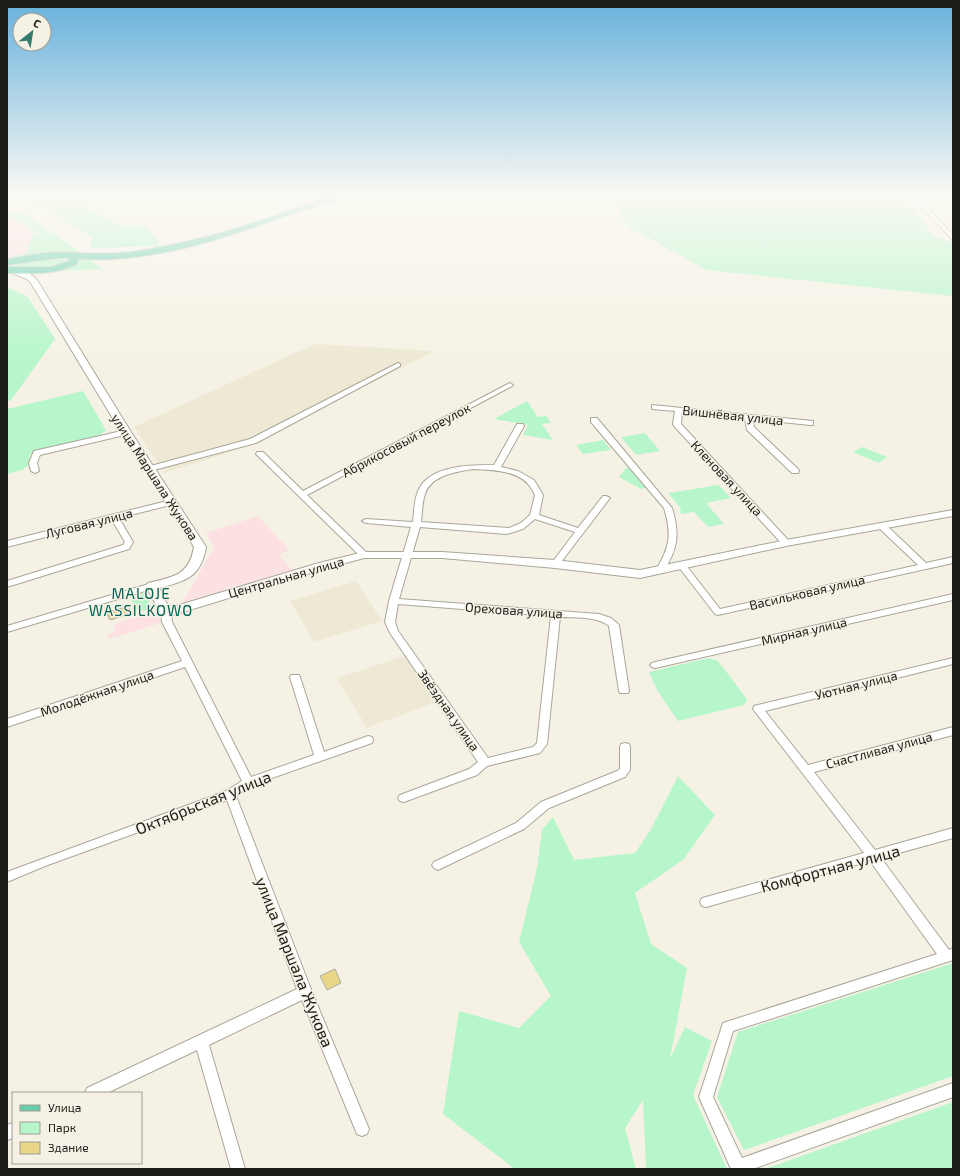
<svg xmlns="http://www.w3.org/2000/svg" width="960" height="1176" viewBox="0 0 960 1176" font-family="'Exo 2',sans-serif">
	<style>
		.commercial { fill: #fce0e2 }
		.built { fill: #eee9d4 }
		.green { fill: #b7f6ca }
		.building { fill: #e9d787; stroke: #acaa9d }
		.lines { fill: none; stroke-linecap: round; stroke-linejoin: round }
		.street-casing { stroke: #a9a699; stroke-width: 2 }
		.secondary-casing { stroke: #a9a699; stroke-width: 2 }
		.primary-casing { stroke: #d2d2d1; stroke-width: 2 }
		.street { fill: #fff; fill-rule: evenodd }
		.secondary { fill: #fff; fill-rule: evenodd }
		.primary { fill: #68cdac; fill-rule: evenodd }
		.labels { text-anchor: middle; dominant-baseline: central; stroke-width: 3; stroke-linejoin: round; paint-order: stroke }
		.street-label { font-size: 13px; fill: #1d1c18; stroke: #f5f2e5 }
		.quarter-label { font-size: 15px; letter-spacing: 1px; fill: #046357; stroke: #f5f2e5 }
		.near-street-label { font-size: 16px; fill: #1d1c18; stroke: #f5f2e5 }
	</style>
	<rect width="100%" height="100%" fill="#f5f2e5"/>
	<g class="commercial">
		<path d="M7 215 40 234H33L26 253 7 259Z"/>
		<path d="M258 516 289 550 279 554 292 570 183 602 214 547 206 533Z"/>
		<path d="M154 611 156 612 161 623 109 639 108 634 114 632 115 624Z"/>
	</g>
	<g class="built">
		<path d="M315 344 434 351 249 446 164 473 134 427Z"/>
		<path d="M356 581 382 621 314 642 290 601Z"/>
		<path d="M408 655 438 701 367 728 337 678Z"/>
	</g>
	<g class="green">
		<path d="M22 195H65L120 226 144 225 158 240 159 246 90 248 93 237Z"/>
		<path d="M609 195H726L724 199 754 195H821L894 201 911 207 916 211 932 235 953 243V296L706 270 628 226Z"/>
		<path d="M23 211 103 269 7 274V259L26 253 33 234 39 233 7 215Z"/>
		<path d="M7 287 27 296 55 339 11 400 7 401Z"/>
		<path d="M83 391 106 430 99 436 38 451 29 456 30 464 22 470 7 474V409Z"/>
		<path d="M527 401 538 417 546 416 551 423 542 424 553 440 523 435 528 425 494 419Z"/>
		<path d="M645 433 660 451 636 455 621 437Z"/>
		<path d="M603 440 611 450 583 454 576 445Z"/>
		<path d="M862 447 887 457 879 463 853 452Z"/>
		<path d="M630 467 647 487 641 489 619 477 626 468Z"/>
		<path d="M719 485 731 498 706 503 724 524 708 527 694 512 681 514 680 507 668 493Z"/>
		<path d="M144 593 151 607 139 613 130 598Z"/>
		<path d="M709 658 718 661 747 699 744 705 678 721 657 690 649 672Z"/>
		<path d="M678 776 715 815 684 859 635 893 651 944 687 968 670 1059 685 1027 712 1041 693 1095 727 1169H646L643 1100 625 1128 636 1169H515L443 1114 459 1011 519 1028 551 996 519 942 537 868 542 830 553 817 574 860 635 853 650 831Z"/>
		<path d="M953 963V1076L744 1150 717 1097 738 1032Z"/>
		<path d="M953 1102V1169H765Z"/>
	</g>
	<g class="building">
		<path d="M128 606 132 613 110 620 107 613Z"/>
		<path d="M335 969 341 983 327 990 320 976Z"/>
	</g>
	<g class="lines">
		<g class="street-casing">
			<g id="street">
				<path d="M269 195H275L293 206 305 204 308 206 290 209Z"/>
				<path d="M887 195H916L953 235V240L914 199Z"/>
				<path d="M398 363 400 364V366L256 443 150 471 146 469 147 467 250 439Z"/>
				<path d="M510 383 513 385 512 386 307 495 367 553 368 555 367 557H361L256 454 257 452H263L303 491Z"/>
				<path d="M652 405 813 421V425H810L753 419 754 427 798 469 799 471 798 473H792L747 430 745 419 682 412 681 424 789 541 790 543 789 545H783L674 426 673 424 675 411 652 409Z"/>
				<path d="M591 418H597L672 508C680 534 678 549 663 572H657L656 570C670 547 672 534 664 508L591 422Z"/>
				<path d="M517 424H523L524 426 501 467 518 471 534 480 543 495 539 515 578 528 603 496H606L610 498 558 566 555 567 551 564 575 532 535 519 523 529 507 534 420 527 399 599 599 614 611 618 619 625 629 691 628 693H620L619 691 609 626C597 616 576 618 560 617L547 744 540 753 487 766 477 775 404 802 400 801 398 798 400 795 469 769 478 762 390 633 385 622 389 601 411 527 366 523 362 521 366 519 413 522C414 512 414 501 418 491 429 465 470 465 494 465ZM473 469C490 470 516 470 528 484 531 487 533 491 535 495L530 515 521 523 509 528 421 522C422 513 422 503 425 494 431 475 456 472 473 469ZM398 604 551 616 537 743 533 747 488 758 398 631 395 622Z"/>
				<path d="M126 430 130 432 129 434 40 455 37 463 39 471 35 473 31 471 29 463 34 451Z"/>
				<path d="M171 500 175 502 174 504 119 518 133 542 129 549 7 587V581L123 545 125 542 112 520 7 547V541Z"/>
				<path d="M882 523 885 524 926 563 953 557V563L718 615 715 614 678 566 679 564H685L720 609 918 565 879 528 878 526 879 524Z"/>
				<path d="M152 583 156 586 155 588 7 632V626Z"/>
				<path d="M953 594V600L655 668 652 667 650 665 652 663 655 662Z"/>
				<path d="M166 610 171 613 172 622 251 777 314 755 290 677 291 675H299L300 677 324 752 368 736 372 737 373 740 372 743 252 785 236 796 312 992 369 1129 367 1134 362 1136 357 1134 302 1000 209 1045 245 1169H231L197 1050 107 1093H85L87 1088 297 989 227 800 45 866 7 882V872L226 791 242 781 185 667 7 727V719L182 661 162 622 161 613Z"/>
				<path d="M953 658V664L765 711 808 765 953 727V735L814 772 875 850 953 828V838L881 858 949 950 953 948V960L733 1031 713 1097 742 1158 953 1083V1097L753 1169H731L699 1097 723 1023 937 954 870 861 706 907 702 906 700 902 702 898 706 897 864 853 753 709 754 706 758 705Z"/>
				<path d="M625 743 629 744 630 747V770L625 777 549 808 524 829 442 868 438 870 434 868 432 865 434 862 516 823 541 802 617 771 620 769V747L621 744Z"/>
				<path d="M13 1123V1138L7 1140V1125Z"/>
			</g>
		</g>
		<g class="secondary-casing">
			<path id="secondary" d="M12 269C21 268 32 274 37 280L131 432 206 547C201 577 186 581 159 588L169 608 319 563 364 552H442L555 560 640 570 786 540 953 510V516L786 546 640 578 555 568 442 558H364L327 568 170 616H162L146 586 148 583C173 577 189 576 194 547L121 432 31 283 27 279 12 273Z"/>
		</g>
		<g class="primary-casing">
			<path id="primary" d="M332 195H344C334 203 310 208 298 212 228 237 154 264 78 259L77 264C56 275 30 274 7 273V267H51L69 261V258H60L7 265V259C24 256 43 252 61 252 87 253 112 255 137 251 207 241 266 219 332 195Z"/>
		</g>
		<use href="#street" class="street"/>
		<use href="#secondary" class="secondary"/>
		<use href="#primary" class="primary"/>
	</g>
	<linearGradient id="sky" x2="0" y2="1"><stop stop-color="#67b1dc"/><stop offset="0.54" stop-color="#faf9f3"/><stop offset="1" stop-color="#faf9f3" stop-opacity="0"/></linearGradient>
	<rect width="960" height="360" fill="url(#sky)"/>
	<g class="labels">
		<g class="street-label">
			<text transform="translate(733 415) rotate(6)">Вишнёвая улица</text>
			<text transform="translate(406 440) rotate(-28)">Абрикосовый переулок</text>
			<text transform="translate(155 477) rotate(57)">улица Маршала Жукова</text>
			<text transform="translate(727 478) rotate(47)">Кленовая улица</text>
			<text transform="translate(89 523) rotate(-14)">Луговая улица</text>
			<text transform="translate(286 577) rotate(-16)">Центральная улица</text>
			<text transform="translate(807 592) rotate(-13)">Васильковая улица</text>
			<text transform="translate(514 610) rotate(4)">Ореховая улица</text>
			<text transform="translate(804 631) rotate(-13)">Мирная улица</text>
			<text transform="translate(856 685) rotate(-14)">Уютная улица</text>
			<text transform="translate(97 693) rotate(-19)">Молодёжная улица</text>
			<text transform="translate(449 710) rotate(55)">Звёздная улица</text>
			<text transform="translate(879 750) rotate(-15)">Счастливая улица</text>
		</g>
		<g class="quarter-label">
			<text x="141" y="593">MALOJE<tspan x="141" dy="17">WASSILKOWO</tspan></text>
		</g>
		<g class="near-street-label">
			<text transform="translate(203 802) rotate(-22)">Октябрьская улица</text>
			<text transform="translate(830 868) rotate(-15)">Комфортная улица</text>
			<text transform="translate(295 962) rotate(68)">улица Маршала Жукова</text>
		</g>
	</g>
	<rect width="960" height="1176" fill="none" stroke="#1d1c18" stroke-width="16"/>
	<rect x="12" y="1092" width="130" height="72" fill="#f5f2e5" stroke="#9f9c93"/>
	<rect x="20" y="1105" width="20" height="6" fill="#68cdac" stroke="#9f9c93"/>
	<text x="48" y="1112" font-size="12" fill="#1d1c18">Улица</text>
	<rect x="20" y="1122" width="20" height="12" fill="#b7f6ca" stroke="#9f9c93"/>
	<text x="48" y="1132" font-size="12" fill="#1d1c18">Парк</text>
	<rect x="20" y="1142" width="20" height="12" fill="#e9d787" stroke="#9f9c93"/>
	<text x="48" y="1152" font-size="12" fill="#1d1c18">Здание</text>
	<g transform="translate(32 32) rotate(30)"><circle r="19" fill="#f5f2e5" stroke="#9f9c93"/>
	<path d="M0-3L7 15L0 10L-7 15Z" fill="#357a6e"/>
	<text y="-6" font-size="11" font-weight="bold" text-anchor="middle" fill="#1d1c18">С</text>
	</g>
</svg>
